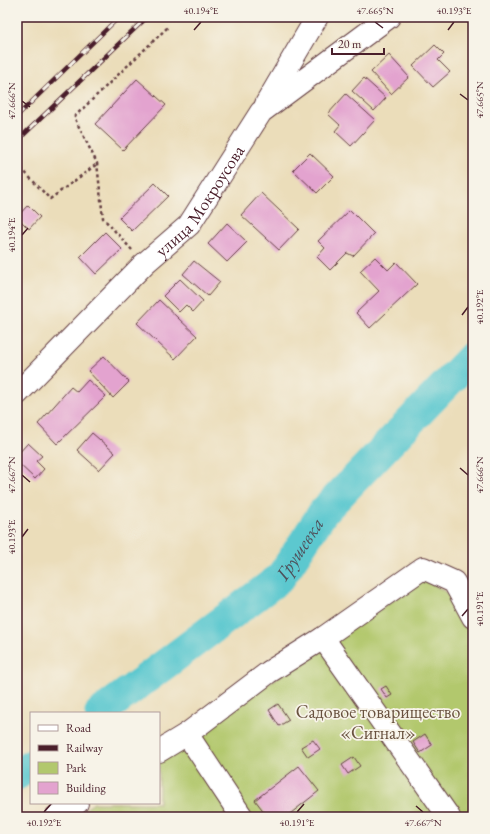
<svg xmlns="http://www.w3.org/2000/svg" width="490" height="834" viewBox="0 0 490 834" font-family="'EB Garamond',serif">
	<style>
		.green { fill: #b2c86d; stroke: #7e744c }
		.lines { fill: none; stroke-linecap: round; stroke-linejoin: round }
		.river { stroke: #5bc8cf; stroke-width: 31 }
		.building { fill: #e3a3cf }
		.minor-casing { stroke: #623c40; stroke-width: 24 }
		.path { stroke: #623c40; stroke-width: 2.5; stroke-dasharray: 3 3; stroke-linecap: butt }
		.minor { stroke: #fff; stroke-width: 22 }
		.rail-casing { stroke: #4a1f2b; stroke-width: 4.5 }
		.rail { stroke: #f7f3e8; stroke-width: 3; stroke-dasharray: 9; stroke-linecap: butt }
		.ticks { fill: none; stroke: #4a1f2b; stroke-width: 1.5 }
		.labels { text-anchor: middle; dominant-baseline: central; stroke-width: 3.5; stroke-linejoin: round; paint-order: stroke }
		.street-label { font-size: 18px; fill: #4a1f2b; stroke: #f7f3e8 }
		.park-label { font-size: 18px; fill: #69523f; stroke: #f7f3e8 }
		.water-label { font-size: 19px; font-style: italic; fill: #4f525c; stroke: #f7f3e8 }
		.neatline { fill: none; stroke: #4a1f2b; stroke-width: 1.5 }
		.ticks-label { font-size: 10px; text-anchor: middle; fill: #4a1f2b }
	</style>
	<rect width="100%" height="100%" fill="#f7f3e8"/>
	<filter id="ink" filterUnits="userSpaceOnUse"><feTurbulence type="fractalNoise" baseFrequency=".025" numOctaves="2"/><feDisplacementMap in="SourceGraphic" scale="8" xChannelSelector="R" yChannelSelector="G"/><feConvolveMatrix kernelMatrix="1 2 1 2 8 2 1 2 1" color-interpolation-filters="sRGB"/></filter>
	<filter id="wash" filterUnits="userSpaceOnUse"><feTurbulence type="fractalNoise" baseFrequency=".012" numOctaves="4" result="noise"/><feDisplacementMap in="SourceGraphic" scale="16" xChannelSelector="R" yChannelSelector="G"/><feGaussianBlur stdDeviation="0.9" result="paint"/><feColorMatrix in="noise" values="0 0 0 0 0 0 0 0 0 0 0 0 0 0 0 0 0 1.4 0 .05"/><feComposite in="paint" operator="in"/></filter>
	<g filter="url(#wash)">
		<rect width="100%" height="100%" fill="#ebddba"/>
		<path class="green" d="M425 579 453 597 473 633V817H74L94 803H159V757Z"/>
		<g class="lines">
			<g class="river">
				<path id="s1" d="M100 713 280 578 324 511 473 356"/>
				<path d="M17 775 31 765"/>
			</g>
		</g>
		<g id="blocks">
			<g class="building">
				<path d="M435 45 444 54 438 60 450 72 433 87 413 66Z"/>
				<path d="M389 55 409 77 391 94 371 72Z"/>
				<path d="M364 78 386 98 374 111 352 91Z"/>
				<path d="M137 79 166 105 123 150 95 124Z"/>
				<path d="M346 94 375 120 351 146 335 131 340 125 328 114Z"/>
				<path d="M310 153 334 176 317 193 293 170Z"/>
				<path d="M155 183 168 196 132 231 119 218Z"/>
				<path d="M261 193 299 229 279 250 241 215Z"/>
				<path d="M28 205 40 217 29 229 17 217Z"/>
				<path d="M350 210 374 234 353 256 347 253 330 270 317 257 325 248 318 241Z"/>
				<path d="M227 223 247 242 227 262 208 244Z"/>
				<path d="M105 232 122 249 96 274 80 257Z"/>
				<path d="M375 257 388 270 396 262 417 284 370 328 356 313 379 291 360 271Z"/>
				<path d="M194 261 220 282 208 296 183 274Z"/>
				<path d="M180 279 203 301 193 312 186 305 179 312 163 296Z"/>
				<path d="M159 300 197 336 175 359 137 323Z"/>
				<path d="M104 356 129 382 113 398 88 371Z"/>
				<path d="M88 380 106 396 57 444 38 424 71 387 77 392Z"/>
				<path d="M92 433 115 453 99 470 77 450Z"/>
				<path d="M28 443 42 456 36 461 44 469 35 479 17 462V455Z"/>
				<path d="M386 686 392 695 387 698 381 689Z"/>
				<path d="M278 704 289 720 279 726 269 710Z"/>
				<path d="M425 734 432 745 420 753 413 742Z"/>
				<path d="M313 740 320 749 308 757 301 747Z"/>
				<path d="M354 757 360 766 348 774 342 765Z"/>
				<path d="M299 766 319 791 286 817H268L255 800Z"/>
			</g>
		</g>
	</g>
	<g filter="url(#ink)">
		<use href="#blocks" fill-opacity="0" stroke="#623c40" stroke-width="1"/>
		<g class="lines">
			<g class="minor-casing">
				<g id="minor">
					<path d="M266 104 317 17"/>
					<path id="s2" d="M17 394 144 264 189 225 261 112 389 17"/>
					<path d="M323 638 449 817"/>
					<path d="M187 734 242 817"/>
					<path d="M159 751 187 734 269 672 323 638 423 568 454 582 473 617"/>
					<path d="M56 817 77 803"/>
				</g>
			</g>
			<g class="path">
				<path d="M17 164 50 199 97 164"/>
				<path d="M132 250 103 218 97 163 74 117 169 26"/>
			</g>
			<use href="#minor" class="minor"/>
			<g class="rail-casing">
				<g id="rail">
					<path d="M17 116 119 17"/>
					<path d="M17 141 147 17"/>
				</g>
			</g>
			<use href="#rail" class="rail"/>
		</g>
	</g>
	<path class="ticks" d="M375 22 383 28M194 30 201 22M448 30 454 22M460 94 468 100M22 101 30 107M22 235 28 228M462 315 468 307M460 468 468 475M22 475 30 482M22 537 28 529M462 616 468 609M416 806 423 812M44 812 51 804M297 812 304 804"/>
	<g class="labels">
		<g class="street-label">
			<text stroke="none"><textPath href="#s2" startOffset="267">улица Мокроусова</textPath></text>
		</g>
		<g class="park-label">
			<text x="378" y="711">Садовое товарищество<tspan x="378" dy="21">«Сигнал»</tspan></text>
		</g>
		<g class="water-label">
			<text stroke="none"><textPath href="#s1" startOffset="260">Грушевка</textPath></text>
		</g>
	</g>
	<rect width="490" height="834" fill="none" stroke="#f7f3e8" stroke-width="44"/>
	<rect x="30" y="712" width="130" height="92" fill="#f7f3e8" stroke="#b29e9c"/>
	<rect x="38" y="725" width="20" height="6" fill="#ffffff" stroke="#b29e9c"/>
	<text x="66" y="732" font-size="12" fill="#4a1f2b">Road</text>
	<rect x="38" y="745" width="20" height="6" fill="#4a1f2b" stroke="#b29e9c"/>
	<text x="66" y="752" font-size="12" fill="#4a1f2b">Railway</text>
	<rect x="38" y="762" width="20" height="12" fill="#b2c86d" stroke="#b29e9c"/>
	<text x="66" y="772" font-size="12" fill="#4a1f2b">Park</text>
	<rect x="38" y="782" width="20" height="12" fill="#e3a3cf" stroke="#b29e9c"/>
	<text x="66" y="792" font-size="12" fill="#4a1f2b">Building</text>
	<path d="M332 48v6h52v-6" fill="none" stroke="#4a1f2b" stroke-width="2"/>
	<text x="338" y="48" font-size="12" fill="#4a1f2b" stroke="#f7f3e8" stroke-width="3" paint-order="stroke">20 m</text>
	<rect x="22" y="22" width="446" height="790" class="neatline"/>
	<g class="ticks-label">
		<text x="201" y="14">40.194°E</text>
		<text x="375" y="14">47.665°N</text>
		<text x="454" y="14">40.193°E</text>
		<text transform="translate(479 100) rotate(-90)" y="4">47.665°N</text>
		<text transform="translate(11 101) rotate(-90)" y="4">47.666°N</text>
		<text transform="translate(11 235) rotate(-90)" y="4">40.194°E</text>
		<text transform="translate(479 307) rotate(-90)" y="4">40.192°E</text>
		<text transform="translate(479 475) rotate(-90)" y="4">47.666°N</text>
		<text transform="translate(11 475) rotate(-90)" y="4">47.667°N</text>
		<text transform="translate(11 537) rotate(-90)" y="4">40.193°E</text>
		<text transform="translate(479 609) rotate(-90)" y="4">40.191°E</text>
		<text x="44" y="826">40.192°E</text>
		<text x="297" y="826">40.191°E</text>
		<text x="423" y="826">47.667°N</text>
	</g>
</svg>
